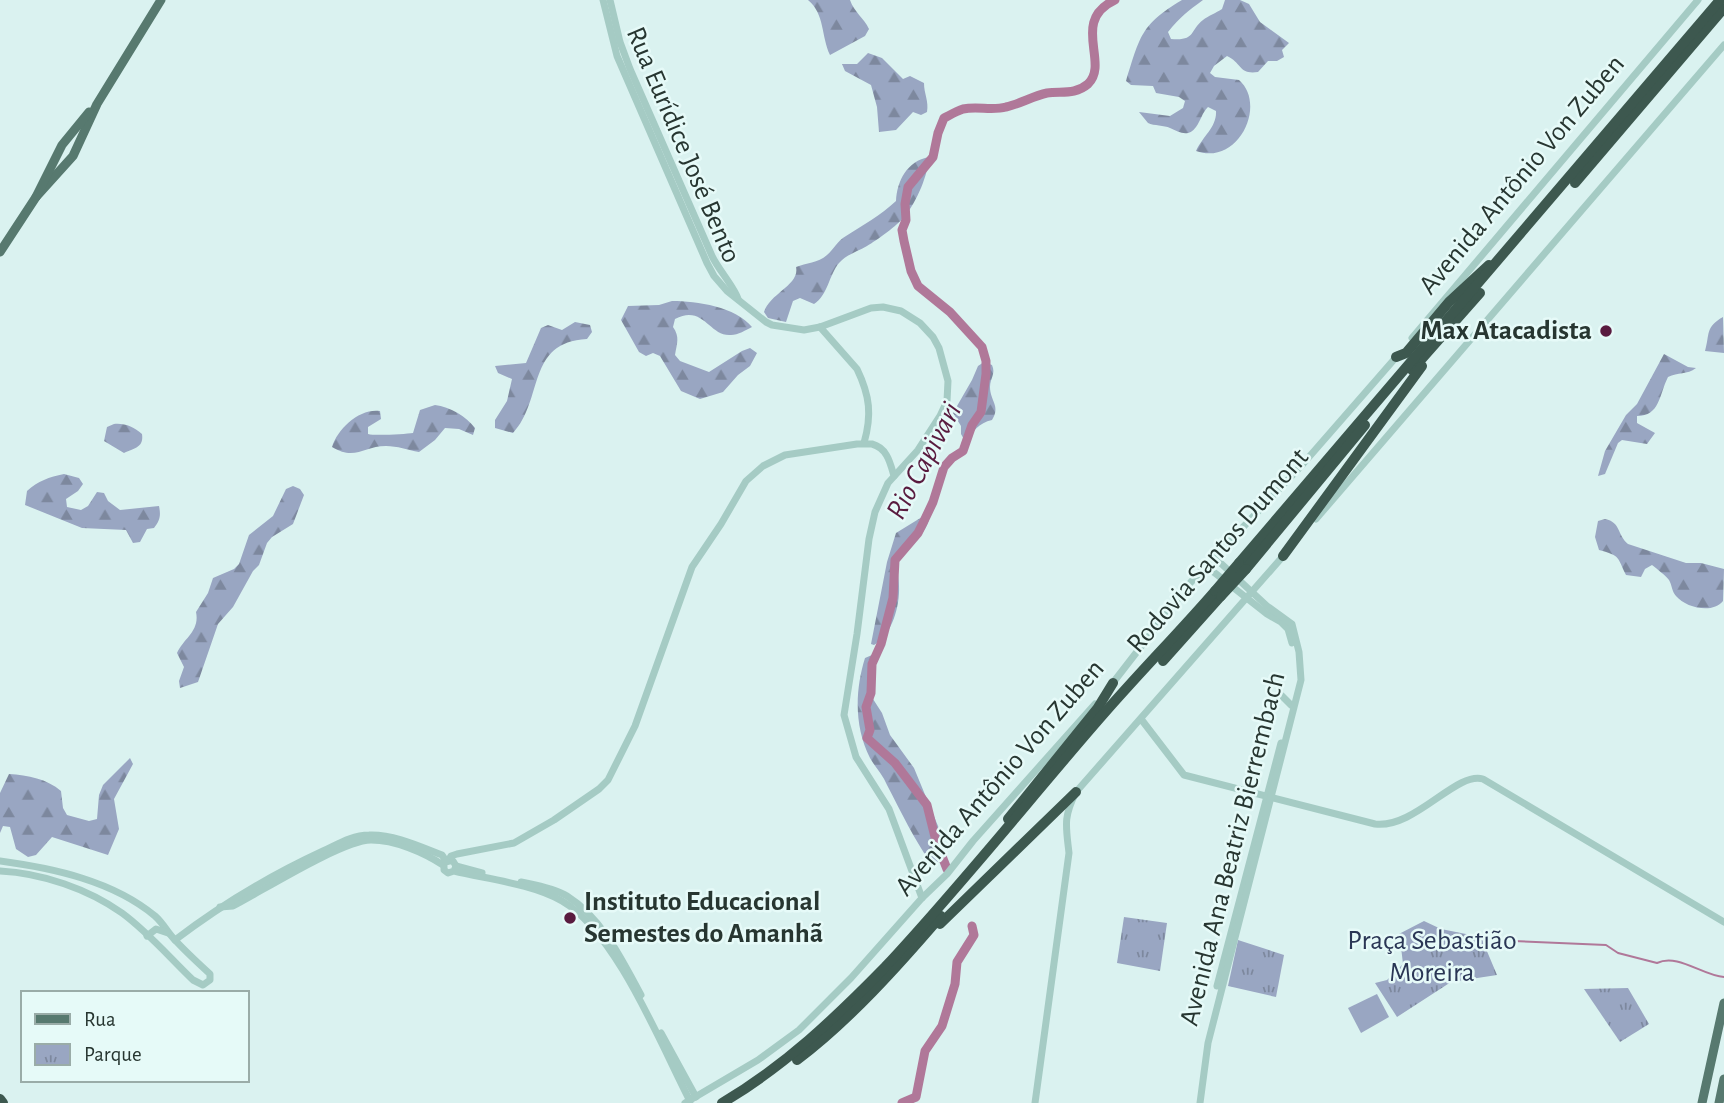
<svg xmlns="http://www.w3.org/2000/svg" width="1724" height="1103" viewBox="0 0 1724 1103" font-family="'Alegreya Sans',sans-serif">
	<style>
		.grass { fill: #99a6c2 }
		.forest { fill: url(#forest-firs) }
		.park { fill: url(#park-tufts) }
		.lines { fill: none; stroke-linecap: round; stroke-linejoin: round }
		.stream { stroke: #b07899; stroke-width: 2 }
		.river { stroke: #b07899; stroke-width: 9 }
		.minor { stroke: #a5cbc4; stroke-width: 7 }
		.major { stroke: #57796f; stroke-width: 9 }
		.highway { stroke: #3d584f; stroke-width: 10 }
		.highway-bridge { stroke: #3d584f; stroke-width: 10 }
		.poi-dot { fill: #591b3f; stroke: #e6faf8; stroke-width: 2.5 }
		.labels { text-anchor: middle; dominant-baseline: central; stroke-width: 5; stroke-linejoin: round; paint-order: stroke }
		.street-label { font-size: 28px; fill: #273631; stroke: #e6faf8 }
		.poi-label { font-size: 28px; font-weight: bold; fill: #273631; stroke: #e6faf8; text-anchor: end }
		.park-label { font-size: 28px; fill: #2a3655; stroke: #e6faf8 }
		.water-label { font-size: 30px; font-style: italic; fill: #591b3f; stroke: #e6faf8 }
	</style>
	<defs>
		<pattern id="forest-firs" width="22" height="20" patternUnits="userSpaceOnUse" patternTransform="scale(1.75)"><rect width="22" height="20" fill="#99a6c2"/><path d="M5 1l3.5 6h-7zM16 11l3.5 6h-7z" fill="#7d889e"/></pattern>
		<pattern id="park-tufts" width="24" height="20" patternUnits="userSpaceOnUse" patternTransform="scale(1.75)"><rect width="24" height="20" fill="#99a6c2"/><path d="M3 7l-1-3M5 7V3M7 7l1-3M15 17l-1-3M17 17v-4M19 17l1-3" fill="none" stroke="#7d889e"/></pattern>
	</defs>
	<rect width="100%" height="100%" fill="#daf2f0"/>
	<path class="grass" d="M1377 994 1389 1017 1361 1033 1348 1008Z"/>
	<g class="forest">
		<path d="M808 0H850C854 12 864 18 869 29L865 36 830 55C821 36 825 14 808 0Z"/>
		<path d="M1182 0H1203C1188 11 1180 17 1168 32L1171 39C1196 41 1189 31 1203 20 1208 16 1216 13 1222 9L1225 0H1240L1249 4 1260 22 1289 43 1282 50 1284 57 1277 61H1268L1258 72C1239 75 1242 63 1227 56L1214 66 1210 73 1215 77 1239 80C1267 104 1239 166 1196 151 1203 136 1217 127 1216 111L1208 107C1202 113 1201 120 1196 127 1188 138 1179 132 1170 128 1164 125 1154 126 1148 123L1139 112 1170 116 1183 108 1185 101 1179 97 1156 93 1153 86 1131 85 1126 81C1140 37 1140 25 1182 0Z"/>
		<path d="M868 53 882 58 903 79 910 76 924 83C924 94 929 101 927 112L921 115 913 112 896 130 879 132 877 107 871 85 845 71 842 64H857Z"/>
		<path d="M929 157C928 175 917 201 905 216 897 226 877 240 867 246 857 252 847 254 839 263 829 275 828 295 814 304L800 298 793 301 786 322 768 318 764 312C770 293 800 285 796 267 806 263 818 263 827 255 834 249 837 241 846 236 863 225 880 216 896 201 897 181 907 161 929 157Z"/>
		<path d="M672 301C697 301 736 307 752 327 746 330 738 335 731 335 709 337 704 304 675 319L673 327C680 337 677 343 675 355L680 361 709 372 742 351 750 348 757 353 750 366 738 375 723 392 700 399 681 391 660 356 653 353 646 356 639 352 621 320 628 306 659 305Z"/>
		<path d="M1723 317 1724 353 1705 351C1710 334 1705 327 1723 317Z"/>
		<path d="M575 322 590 325 592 332 587 339C526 342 544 400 513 433L495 428V420L507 401 512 379 498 373 495 366 526 363 541 328 548 325 562 330Z"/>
		<path d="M1664 354 1688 367 1696 368C1687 375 1678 372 1668 377 1659 395 1660 416 1637 416V423L1655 433 1647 444 1622 440 1618 443 1605 474 1598 476 1605 451 1626 415 1637 404Z"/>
		<path d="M984 362 992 365C996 374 990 378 990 387 990 401 1001 406 992 420 979 423 972 431 966 443L961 434V426L953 413 972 380 978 366Z"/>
		<path d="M435 405C450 407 466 416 475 428L473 435 459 429 445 428 435 440 419 452C408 450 397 446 386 446 364 446 355 461 332 447 338 428 360 408 380 411L381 419 368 427V434C375 436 406 434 413 433L420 410Z"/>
		<path d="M114 424C125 423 134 427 142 434 144 447 135 448 124 453L104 441 107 427Z"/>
		<path d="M64 474 79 478 83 484 78 491 66 499 67 507 81 510 88 506 97 492 104 493 108 501 120 510 159 506C161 516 160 520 154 528L147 529 140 542 133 543 126 530 82 528 25 505 27 491C38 481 49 477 64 474Z"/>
		<path d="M293 486 300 489 304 495 293 524 272 537 267 543 259 565 253 571 233 607 218 624 198 682 180 688 179 681 184 667 177 653C184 638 200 631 196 612L208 593 213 578 234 569 239 564 249 535 273 516 286 489Z"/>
		<path d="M922 517 929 520C921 544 903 544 898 564 897 572 899 579 899 586 900 606 892 635 874 645L871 644 887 562 896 533Z"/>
		<path d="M1605 519C1621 522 1617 535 1628 544L1686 563H1701L1724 569 1723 601C1713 614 1686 608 1676 596 1672 592 1672 585 1669 580 1665 575 1657 569 1652 565L1645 569 1641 577 1626 575C1617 557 1621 556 1599 550L1595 537 1598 521Z"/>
		<path d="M872 655 876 661 873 699 882 713 890 735 914 768 945 843 944 852 936 864 932 865C914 839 901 812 887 785 883 775 875 767 870 758 854 727 855 690 865 658Z"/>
		<path d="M130 758 133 764 114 799 119 829 108 855 52 837 36 855 28 857 16 849 10 827 3 826 0 833V793L9 774C28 775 47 779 61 791L63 808 67 815 89 821 97 819 99 795 103 785Z"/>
	</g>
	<g class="park">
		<path d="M1124 917 1167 923 1160 971 1117 963Z"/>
		<path d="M1424 921 1441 929 1481 937 1497 975 1451 982 1397 1017 1375 983 1387 980 1403 964 1401 947 1395 936Z"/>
		<path d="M1238 940 1284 955 1276 997 1228 986Z"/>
		<path d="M1628 988 1649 1024 1620 1042 1584 989Z"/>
	</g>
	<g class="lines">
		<path class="stream" d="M1513 941 1606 945 1618 953 1657 963C1678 953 1703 976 1724 977"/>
		<g class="river">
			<path d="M947 869 936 841 927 805 895 763 867 738 870 730 866 707 871 693 872 664 881 644 893 598 895 560 918 533 924 521 933 502 944 467 952 458 963 451 972 425 981 412 986 374V361L982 347 950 312 918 286 911 271 904 241 902 230 906 220 905 204 908 187 933 157 938 133 944 118C950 115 957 111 963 109 978 106 992 111 1006 107 1020 104 1033 96 1047 93 1062 91 1075 95 1088 84 1110 63 1070 21 1115 0"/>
			<path d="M902 1103 916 1097 925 1051 942 1026 955 984 957 962 974 935 972 926"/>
		</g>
		<g class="minor">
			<path d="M603 0 617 56 707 263 714 276 727 291 766 322 772 325 804 330 820 327 871 308 883 307 901 311 920 323 933 337 939 348 948 381 947 401 940 416 918 450 888 483 875 512 869 539 857 634 844 715 856 757 889 809 922 898"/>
			<path d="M610 0 620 42 630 69 712 256C718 269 735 288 738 299"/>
			<path d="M820 327 857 369C870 396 872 415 864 443"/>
			<path d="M1412 338 1698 0"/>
			<path d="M1316 519 1724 45"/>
			<path d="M1206 566 1267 614 1281 622 1288 629 1292 643"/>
			<path d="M1112 684 1191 582 1302 465 1398 355"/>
			<path d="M1282 696 1291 705"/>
			<path d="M1141 719 1184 775 1375 824C1415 829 1456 771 1483 779L1724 922"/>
			<path d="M0 861C53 868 113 881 155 916 163 923 168 933 175 940 186 952 198 963 210 974V980L203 985 193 980C170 958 148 932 122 913 88 889 42 873 0 871"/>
			<path d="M448 861 451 856 457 854 514 843 554 820 599 789 608 780 635 726 692 567 721 524 746 481 763 466 785 455 857 444H872C887 448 890 462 894 476"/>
			<path d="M456 866 482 873"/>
			<path d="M454 871 456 866 453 861H448L444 863V870L448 873 454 871C487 879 533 884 562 901 616 932 661 1045 690 1101"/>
			<path d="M521 882C535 885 554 888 567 896 602 918 622 960 641 995"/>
			<path d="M220 907 233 906C262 891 343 840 371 840 395 840 423 852 443 865"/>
			<path d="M147 936 156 929 168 933"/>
			<path d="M175 940C222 904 269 876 323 851 338 844 352 835 369 835 393 834 419 846 442 855L446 861"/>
			<path d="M1217 986 1281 743"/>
			<path d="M661 1033 696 1097"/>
			<path d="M685 1103 758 1060 799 1030 851 978 922 898 947 874 973 841 1095 704"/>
			<path d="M1035 1103 1069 853C1066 826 1063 818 1076 792L1285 554"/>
			<path d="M1200 1103 1208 1043 1301 680 1299 652 1292 624 1267 606 1214 557"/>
		</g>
		<g class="major">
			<path d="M36 197 73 156 97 104 161 0"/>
			<path d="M0 252 36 197 62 145 89 112"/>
			<path d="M1702 1103 1724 1003"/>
			<path d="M1719 1103 1724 1079"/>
		</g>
		<g class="highway">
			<path d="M1575 183 1724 8"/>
			<path d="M1396 357 1406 353 1449 302 1489 265"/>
			<path d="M1412 370 1480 293"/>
			<path d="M1283 556 1422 366"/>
			<path d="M1239 563 1720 0"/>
			<path d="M1246 569 1365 425"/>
			<path d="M1163 661 1221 596"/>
			<path d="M1008 819 1097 709 1113 683"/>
			<path d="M940 924 1076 792"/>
			<path d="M797 1060C849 1021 899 965 941 916"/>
			<path d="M0 1099 3 1103"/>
			<path d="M722 1103C785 1066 835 1018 885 967 958 889 1024 806 1094 725 1133 679 1176 636 1215 591"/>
		</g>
		<g class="highway-bridge">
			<path d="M1215 591 1239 563"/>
			<path d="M1221 596 1246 569"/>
		</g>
	</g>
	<g class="poi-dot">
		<circle cx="1606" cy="331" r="7"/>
		<circle cx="570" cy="918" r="7"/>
	</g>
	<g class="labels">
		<g class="street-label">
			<text transform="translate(683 145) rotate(67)">Rua Eurídice José Bento</text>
			<text transform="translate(1522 175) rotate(-50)">Avenida Antônio Von Zuben</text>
			<text transform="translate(1218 551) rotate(-49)">Rodovia Santos Dumont</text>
			<text transform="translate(1000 778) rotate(-49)">Avenida Antônio Von Zuben</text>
			<text transform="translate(1233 849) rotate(-76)">Avenida Ana Beatriz Bierrembach</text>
		</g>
		<g class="poi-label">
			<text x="1592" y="331">Max Atacadista</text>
			<text x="584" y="902" text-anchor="start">Instituto Educacional<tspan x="584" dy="32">Semestes do Amanhã</tspan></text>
		</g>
		<g class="park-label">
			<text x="1432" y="941">Praça Sebastião<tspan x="1432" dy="32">Moreira</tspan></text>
		</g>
		<g class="water-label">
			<text transform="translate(924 461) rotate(-62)">Rio Capivari</text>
		</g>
	</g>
	<rect x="21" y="991" width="228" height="91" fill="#e6faf8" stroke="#9aaca8" stroke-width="2"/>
	<rect x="35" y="1014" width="35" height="10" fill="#57796f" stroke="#9aaca8" stroke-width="2"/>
	<text x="84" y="1026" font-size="21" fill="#273631">Rua</text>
	<rect x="35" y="1044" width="35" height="21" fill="url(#park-tufts)" stroke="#9aaca8" stroke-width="2"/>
	<text x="84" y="1061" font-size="21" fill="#273631">Parque</text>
</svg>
